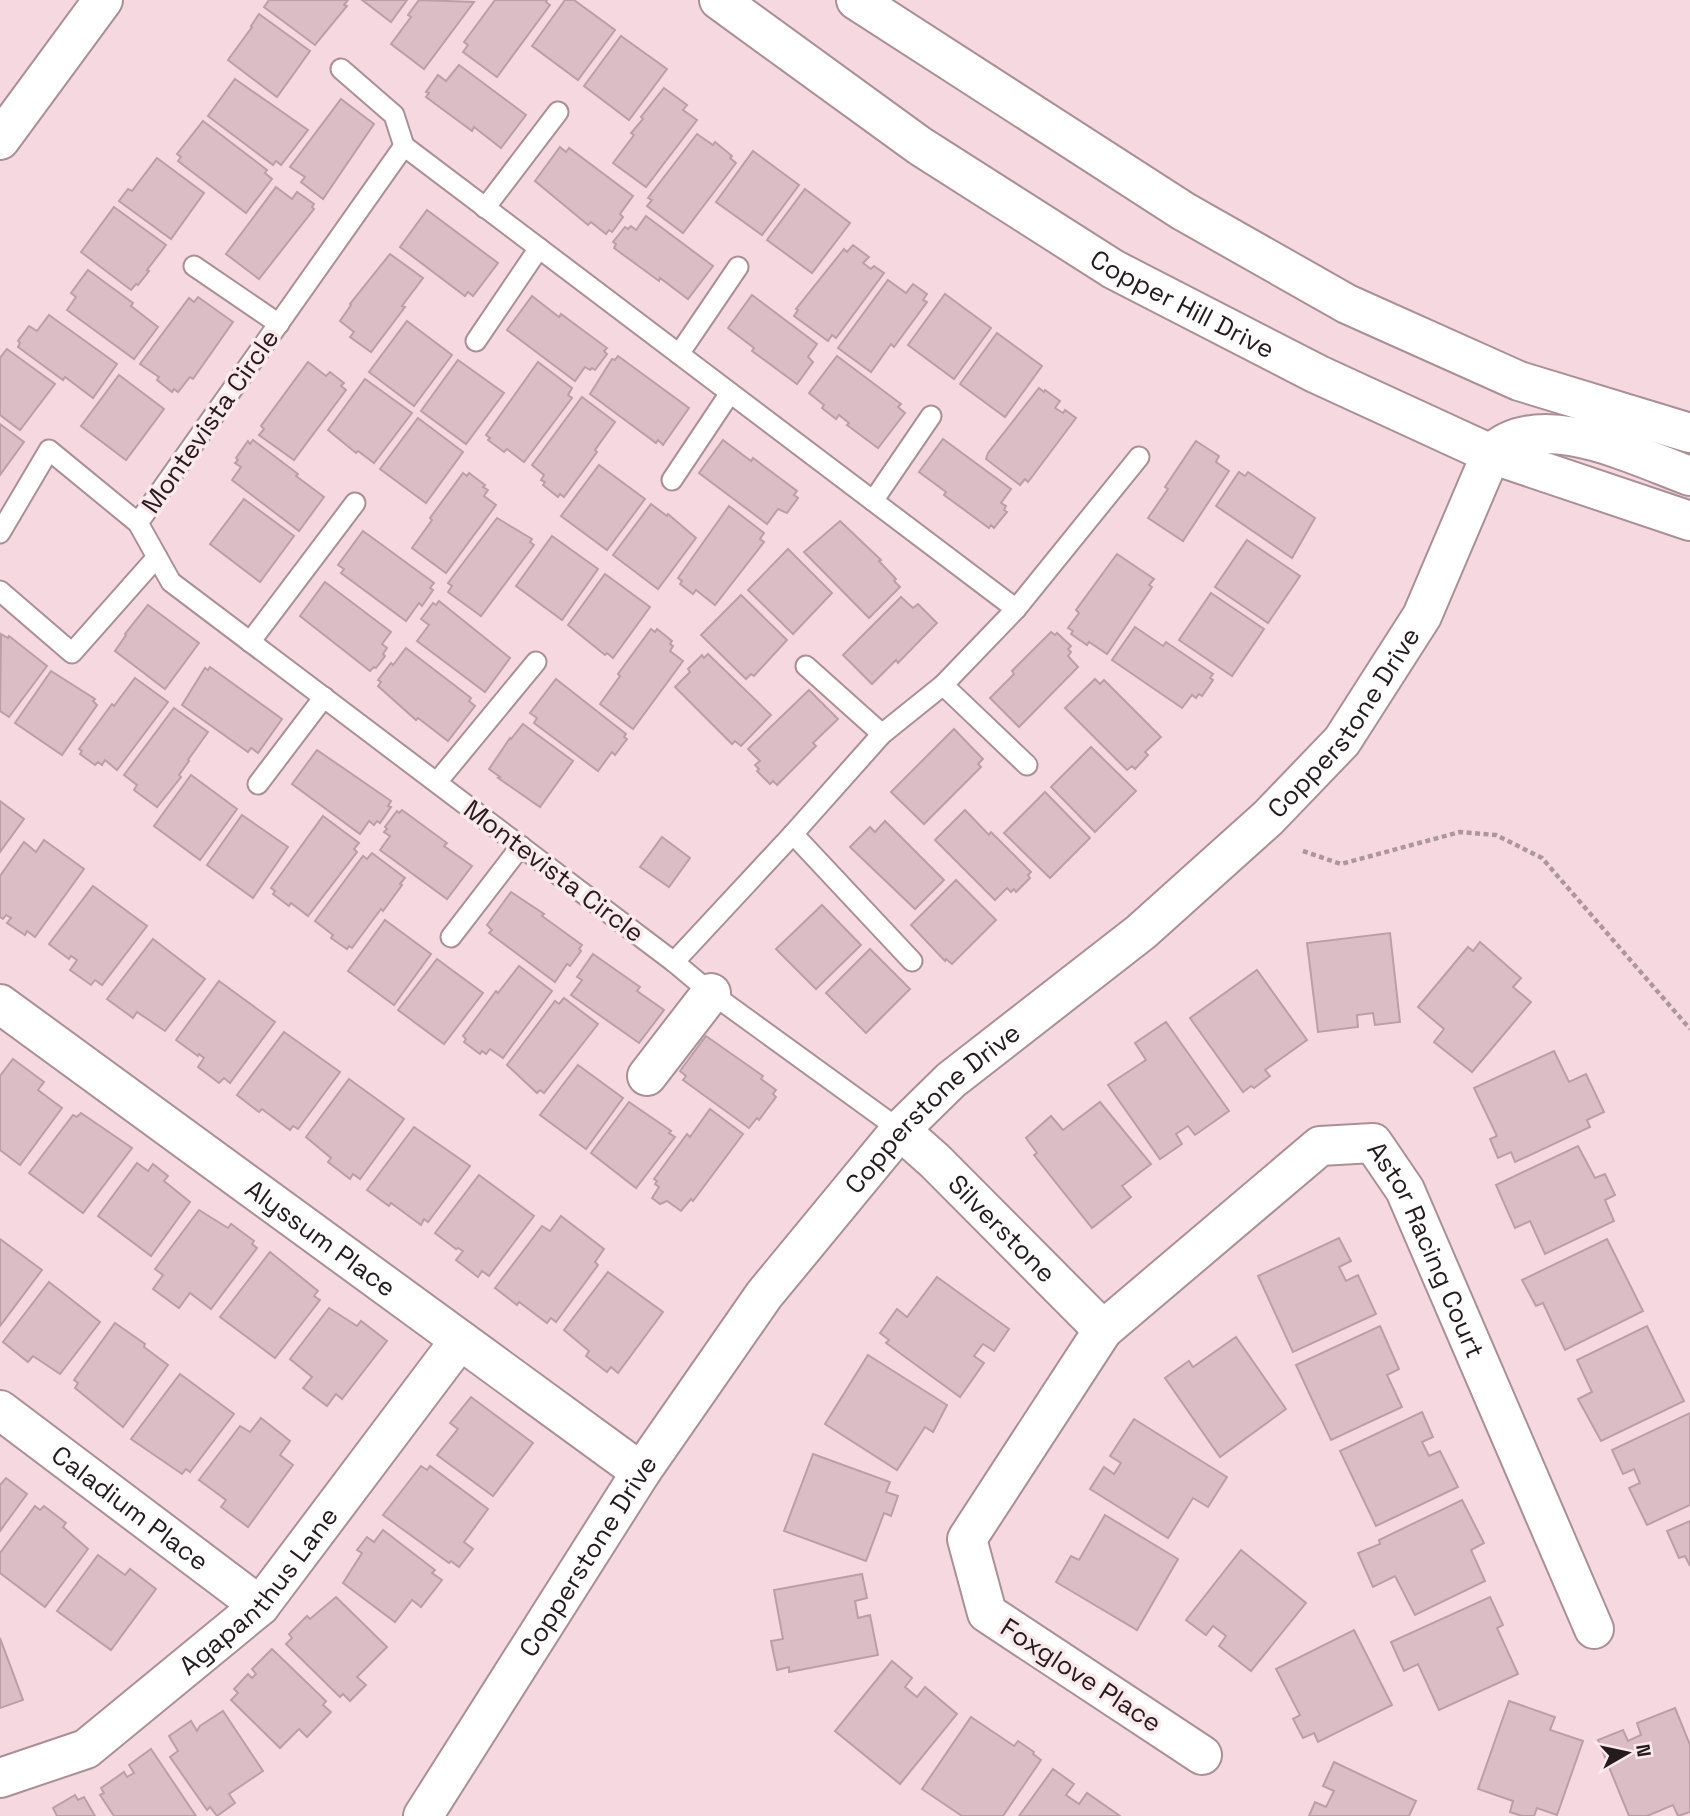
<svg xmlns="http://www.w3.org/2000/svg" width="1690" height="1816" viewBox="0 0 1690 1816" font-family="'Space Grotesk',sans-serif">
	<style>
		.building { fill: #dbbec5; stroke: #bb9fa7; stroke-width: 2 }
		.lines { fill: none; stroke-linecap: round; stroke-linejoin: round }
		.service-casing { stroke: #ab8f96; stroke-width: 23 }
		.minor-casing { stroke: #ab8f96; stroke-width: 42 }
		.tertiary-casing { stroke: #ab8f96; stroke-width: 42 }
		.secondary-casing { stroke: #ab8f96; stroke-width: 42 }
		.path { stroke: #ad979d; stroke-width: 4.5; stroke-dasharray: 5 3.5; stroke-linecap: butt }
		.service { stroke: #fff; stroke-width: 19 }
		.minor { stroke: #fff; stroke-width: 38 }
		.tertiary { stroke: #fff; stroke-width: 38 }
		.secondary { stroke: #fff; stroke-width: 38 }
		.labels { text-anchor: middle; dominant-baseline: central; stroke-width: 7; stroke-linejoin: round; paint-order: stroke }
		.street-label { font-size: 26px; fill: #251b1e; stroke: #fbe9ee }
	</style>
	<rect width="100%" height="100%" fill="#f6d9e0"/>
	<g class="building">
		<path d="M269 0H348L344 5 347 6 315 45 264 7Z"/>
		<path d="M362 0H407L391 22Z"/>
		<path d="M419 0 474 2 424 69 391 44 411 17 408 15Z"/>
		<path d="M495 0H547L546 2 550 5 497 77 463 52 468 45 464 42Z"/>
		<path d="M565 0H574L615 30 578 80 532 46Z"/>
		<path d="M259 14 310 51 277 97 228 60 252 27 251 26Z"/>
		<path d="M621 36 667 69 629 120 584 86Z"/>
		<path d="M459 65 526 115 501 148 474 127 472 131 426 97 429 93 426 92 438 75 446 81Z"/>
		<path d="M235 79 308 130 281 165 276 161 273 165 208 116Z"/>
		<path d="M664 88 687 105 683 110 697 120 646 187 613 163 634 135 631 133 643 119 641 117Z"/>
		<path d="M341 99 374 124 323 199 301 182 305 177 290 167Z"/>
		<path d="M203 121 267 170 265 173 272 179 246 213 178 161 181 157 177 154Z"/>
		<path d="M697 134 713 145 715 142 732 156 730 158 736 163 683 233 647 206 652 200 648 198Z"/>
		<path d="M560 147 566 152 569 148 633 196 620 214 623 217 612 232 609 230 606 234 591 222 588 225 535 181Z"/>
		<path d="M753 151 799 185 762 235 716 202Z"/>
		<path d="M157 158 204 193 171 239 119 201 128 189 132 191Z"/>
		<path d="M276 187 292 199 297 192 314 204 312 207 314 209 259 279 226 254Z"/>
		<path d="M805 189 850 223 812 273 767 240Z"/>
		<path d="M114 207 166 245 147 270 149 271 138 285 136 284 131 290 81 252Z"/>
		<path d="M427 210 498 263 473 296 468 292 465 296 400 247Z"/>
		<path d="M646 216 713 266 688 299 660 278 659 281 614 248 616 244 613 242 625 227 628 229 631 226 636 230Z"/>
		<path d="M853 245 869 257 863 263 871 269 874 266 884 273 836 338 832 335 828 341 794 316 798 310 796 309 844 249 847 252Z"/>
		<path d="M390 254 423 278 402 306 405 307 371 352 350 337 354 332 340 321 351 305 350 304Z"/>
		<path d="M88 270 133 303 131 306 158 327 134 359 67 310 76 297 71 293Z"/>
		<path d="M888 280 906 293 913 284 927 294 923 300 927 302 894 347 891 344 871 372 838 348Z"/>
		<path d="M945 294 991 328 954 379 908 345Z"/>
		<path d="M752 295 817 344 808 357 813 362 797 384 752 351 754 348 728 328Z"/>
		<path d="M532 296 559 317 561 314 607 348 604 351 607 354 595 370 592 368 590 370 585 367 575 381 507 330Z"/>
		<path d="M198 297 233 322 193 379 190 377 178 392 174 389 172 392 157 380 159 377 140 364 189 298 194 302Z"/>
		<path d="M49 315 117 364 93 398 65 377 63 380 18 347 20 343 18 341 29 326 37 331Z"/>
		<path d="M407 321 452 355 414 406 369 372Z"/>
		<path d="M997 333 1042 366 1005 417 960 384Z"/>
		<path d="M7 349 55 384 20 430 0 415V358Z"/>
		<path d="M618 356 689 408 663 445 658 440 656 443 590 394 612 359 615 360Z"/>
		<path d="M837 356 901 404 898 407 905 413 878 448 847 425 849 423 839 415 836 419 822 408 824 405 809 393Z"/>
		<path d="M458 360 504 393 466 444 421 411Z"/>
		<path d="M308 362 326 376 330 372 344 383 341 386 346 390 294 460 259 435 264 429 261 426Z"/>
		<path d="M538 362 572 388 568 395 572 398 524 462 507 449 504 452 488 440 490 438 486 435Z"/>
		<path d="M119 375 164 409 126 460 81 426Z"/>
		<path d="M365 379 412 413 374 463 358 451 356 453 328 430Z"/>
		<path d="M1039 388 1044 392 1045 390 1060 401 1055 408 1063 413 1065 410 1076 418 1028 482 1025 479 1020 485 986 459 988 453Z"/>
		<path d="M582 397 615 422 595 450 597 452 564 497 560 494 558 497 543 485 545 482 541 480 544 475 532 465Z"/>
		<path d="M418 418 463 452 426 503 380 469Z"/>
		<path d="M0 424 24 442 0 475Z"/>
		<path d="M943 439 1011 489 1001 503 1006 506 1004 510 1007 512 994 528 991 525 989 528 944 495 946 492 919 472Z"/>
		<path d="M253 440 298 474 296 476 324 497 299 531 232 480 241 467 235 463 238 460 236 458 248 441 250 444Z"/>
		<path d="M723 440 751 461 753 458 797 491 794 495 798 498 787 513 778 509 767 524 699 473Z"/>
		<path d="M1196 441 1219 456 1216 462 1229 471 1183 541 1148 518 1168 489 1165 487Z"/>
		<path d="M599 465 645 499 607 550 561 516Z"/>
		<path d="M1239 472 1245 476 1248 472 1315 518 1292 558 1216 506Z"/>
		<path d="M463 473 467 476 469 473 485 485 483 487 488 490 484 496 496 505 446 573 412 548 432 520 430 518Z"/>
		<path d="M244 499 294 536 260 582 210 544Z"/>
		<path d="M651 504 667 516 668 514 696 538 658 589 613 555Z"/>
		<path d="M729 506 764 533 760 539 764 542 715 605 696 590 693 594 680 584 682 581 678 578Z"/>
		<path d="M497 518 532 539 530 542 534 545 481 616 448 592 452 586 448 583Z"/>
		<path d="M840 521 881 560 879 561 896 579 894 581 900 587 869 618 804 552Z"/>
		<path d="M363 531 434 583 430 588 433 590 422 606 419 603 406 621 341 573 344 569 338 565Z"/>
		<path d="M552 536 598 569 562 620 516 586Z"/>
		<path d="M1247 540 1300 576 1268 623 1215 587Z"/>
		<path d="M788 549 832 593 793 634 748 590Z"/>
		<path d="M1117 554 1154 579 1149 585 1152 587 1107 654 1089 642 1087 645 1071 634 1073 631 1068 628 1079 613 1076 610Z"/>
		<path d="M605 574 650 607 613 658 607 653 605 655 568 625Z"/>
		<path d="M325 582 391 632 382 644 387 648 383 654 385 656 376 668 374 667 370 671 300 616Z"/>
		<path d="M1211 593 1264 629 1232 676 1179 640Z"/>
		<path d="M741 595 787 640 754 676 751 674 746 679 701 635Z"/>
		<path d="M901 597 913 608 918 604 937 623 898 663 896 660 872 684 843 655Z"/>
		<path d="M439 601 510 658 485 692 417 641 429 625 421 619 433 603 436 605Z"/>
		<path d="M148 605 199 643 165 689 115 651 126 635 125 634Z"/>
		<path d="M1135 627 1163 646 1166 642 1213 674 1210 678 1213 680 1202 696 1199 694 1196 698 1192 695 1182 708 1112 660Z"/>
		<path d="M651 629 655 632 657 629 672 641 670 644 673 646 670 651 683 661 633 729 600 704 620 676 618 674Z"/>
		<path d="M1051 632 1055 635 1057 633 1071 646 1068 649 1071 652 1068 656 1078 667 1019 727 990 698 1014 674 1012 671Z"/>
		<path d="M1 634 8 638 9 636 47 666 9 717 0 711Z"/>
		<path d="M406 648 471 698 469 701 475 706 448 741 418 718 416 720 378 686 381 682 378 680 391 663 393 665Z"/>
		<path d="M708 654 771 715 741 746 735 741 732 744 675 687 690 672 688 669 702 655 704 658Z"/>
		<path d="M210 667 282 719 258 753 251 748 248 752 182 705 205 668 208 670Z"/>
		<path d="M51 671 95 699 93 701 97 705 62 755 15 723Z"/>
		<path d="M135 678 168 702 117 770 105 760 102 765 98 762 95 765 80 754 82 751 79 749 112 704 114 706Z"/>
		<path d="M556 679 626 734 624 737 627 739 615 755 612 752 598 771 534 723 537 718 530 713Z"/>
		<path d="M1095 679 1100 684 1104 680 1161 737 1145 752 1148 755 1135 769 1132 766 1127 770 1065 708Z"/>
		<path d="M809 690 838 719 813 743 816 746 777 785 773 781 770 784 757 771 759 769 755 765 760 761 748 749Z"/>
		<path d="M174 708 208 732 188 760 189 761 179 775 181 777 157 807 134 790 137 785 124 775Z"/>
		<path d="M523 724 573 761 540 807 498 778 500 777 489 769 510 738 511 739Z"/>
		<path d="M954 729 983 759 978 764 981 767 924 824 891 792Z"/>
		<path d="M1091 747 1136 791 1095 832 1051 787Z"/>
		<path d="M317 750 391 801 388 806 391 807 380 823 377 821 374 825 369 821 360 834 292 784Z"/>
		<path d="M191 775 237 809 200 860 154 826Z"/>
		<path d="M1045 792 1090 838 1050 878 1004 833Z"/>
		<path d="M0 801 24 819 0 852Z"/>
		<path d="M402 810 447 843 444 846 472 866 447 899 380 850 390 836 384 832 387 829 385 827 397 811 399 813Z"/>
		<path d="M965 810 989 835 991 832 1031 872 1028 875 1030 878 1016 892 1014 889 1011 892 1007 888 995 900 935 840Z"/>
		<path d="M242 815 288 847 253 898 207 865Z"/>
		<path d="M323 816 359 843 354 849 357 852 308 916 291 903 289 906 273 894 275 891 271 888Z"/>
		<path d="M885 821 944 880 915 909 850 847 870 827 875 832Z"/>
		<path d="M662 837 690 858 669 887 640 867Z"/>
		<path d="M44 840 84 869 35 937 27 931 25 935 7 923 11 918 6 915 3 919 0 917V876L24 842 36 852Z"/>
		<path d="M372 853 405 878 400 884 402 885 383 911 381 909 352 948 349 946 347 949 331 938 333 935 315 921 363 856 367 859Z"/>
		<path d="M956 880 996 920 952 964 946 959 945 961 911 925Z"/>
		<path d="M93 886 147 926 102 985 95 980 91 985 70 970 77 960 71 956 69 959 49 944Z"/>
		<path d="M511 892 544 914 542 916 582 945 579 949 581 951 570 966 567 964 555 982 489 933 492 930 487 925Z"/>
		<path d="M822 905 861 945 816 989 776 949Z"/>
		<path d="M385 920 431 954 394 1005 348 971Z"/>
		<path d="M1390 933 1400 1022 1375 1025 1373 1013 1357 1015 1358 1027 1318 1032 1307 943Z"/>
		<path d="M153 939 205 979 165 1031 137 1012 133 1018 107 999Z"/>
		<path d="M1480 942 1521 978 1513 987 1531 1002 1472 1072 1434 1042 1444 1029 1418 1007 1468 947 1473 951Z"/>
		<path d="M870 949 910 989 866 1033 826 993Z"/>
		<path d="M593 954 640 987 637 991 664 1010 639 1043 571 995 582 980 577 977Z"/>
		<path d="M437 959 483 993 444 1044 398 1010Z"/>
		<path d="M519 966 552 991 503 1058 490 1049 486 1054 482 1051 480 1054 464 1042 466 1039 463 1036 496 991 498 993Z"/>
		<path d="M1257 970 1307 1040 1265 1070 1270 1076 1254 1088 1251 1086 1243 1092 1190 1018Z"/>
		<path d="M219 981 275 1022 230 1083 224 1078 219 1083 198 1067 204 1058 199 1054 198 1056 176 1040Z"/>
		<path d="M564 998 598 1024 544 1093 540 1090 537 1093 507 1065 555 1001 559 1004Z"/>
		<path d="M1166 1022 1229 1111 1195 1135 1188 1126 1176 1134 1182 1144 1160 1159 1108 1085 1146 1060 1135 1043Z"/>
		<path d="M284 1032 340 1072 298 1129 293 1126 290 1130 262 1109 259 1112 237 1095Z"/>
		<path d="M706 1036 763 1076 761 1079 776 1090 773 1094 776 1097 759 1120 757 1118 749 1128 683 1080 686 1076 680 1071Z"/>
		<path d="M1554 1051 1569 1082 1586 1074 1604 1112 1587 1120 1590 1127 1515 1162 1511 1152 1498 1158 1490 1139 1497 1136 1474 1088Z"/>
		<path d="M13 1059 44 1082 38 1090 62 1108 20 1165 0 1150V1076Z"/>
		<path d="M578 1065 623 1098 586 1149 540 1115Z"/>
		<path d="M349 1079 404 1119 360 1179 353 1174 350 1179 328 1162 331 1158 306 1137Z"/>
		<path d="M629 1102 671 1131 669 1133 675 1137 636 1188 591 1153Z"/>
		<path d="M1100 1102 1151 1164 1122 1186 1131 1197 1092 1228 1034 1155 1037 1153 1026 1138 1051 1116 1063 1130Z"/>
		<path d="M710 1109 743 1134 693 1201 691 1199 681 1211 667 1201 660 1204 652 1198 659 1187 655 1184 657 1181 654 1179 687 1134 690 1137Z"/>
		<path d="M81 1113 132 1148 83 1213 29 1173 73 1115 77 1117Z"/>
		<path d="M414 1127 470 1166 428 1222 424 1219 421 1225 391 1203 389 1206 367 1190Z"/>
		<path d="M1578 1146 1595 1178 1605 1174 1615 1195 1605 1200 1614 1221 1545 1254 1530 1221 1515 1228 1496 1185Z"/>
		<path d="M137 1163 148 1171 153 1164 168 1176 164 1181 190 1202 151 1256 98 1216Z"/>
		<path d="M479 1175 534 1216 489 1276 482 1271 478 1277 456 1260 463 1251 458 1248 456 1249 435 1233Z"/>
		<path d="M199 1210 228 1228 231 1224 254 1241 252 1244 257 1248 211 1309 190 1293 179 1308 153 1289 163 1275 155 1269Z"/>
		<path d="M561 1216 604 1249 595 1262 598 1265 556 1322 551 1318 547 1323 519 1302 517 1305 495 1288 542 1226 550 1231Z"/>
		<path d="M1339 1238 1351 1261 1339 1267 1346 1281 1358 1275 1376 1314 1293 1352 1258 1276Z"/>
		<path d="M0 1239 42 1270 0 1326Z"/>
		<path d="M1607 1239 1643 1311 1565 1350 1543 1303 1536 1306 1522 1280Z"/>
		<path d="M270 1252 318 1291 314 1296 320 1300 275 1358 220 1317Z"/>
		<path d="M608 1272 663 1312 618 1373 611 1367 607 1372 586 1356 589 1351 564 1330Z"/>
		<path d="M937 1277 1009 1329 994 1351 983 1344 974 1356 984 1363 960 1397 886 1343 889 1340 880 1333 897 1309 907 1317Z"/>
		<path d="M49 1282 100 1322 60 1374 33 1356 28 1362 3 1342Z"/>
		<path d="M329 1308 357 1326 361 1321 387 1341 342 1399 336 1394 327 1406 303 1388 312 1377 290 1359Z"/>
		<path d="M115 1323 145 1344 144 1347 168 1365 123 1427 75 1388 78 1383 74 1380Z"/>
		<path d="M1380 1326 1399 1369 1387 1375 1402 1407 1331 1440 1296 1365Z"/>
		<path d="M1647 1326 1684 1401 1601 1441 1578 1399 1592 1392 1577 1360Z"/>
		<path d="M1236 1337 1286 1409 1220 1457 1165 1378 1189 1361 1193 1367Z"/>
		<path d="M868 1355 947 1405 933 1432 925 1427 897 1470 825 1424Z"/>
		<path d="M180 1374 234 1414 190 1472 186 1469 182 1474 131 1439Z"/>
		<path d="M471 1397 533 1443 493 1496 437 1455 458 1429 450 1423Z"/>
		<path d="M1422 1412 1433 1437 1422 1442 1429 1456 1440 1451 1458 1487 1376 1526 1340 1451Z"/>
		<path d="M1690 1413V1505L1647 1525 1629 1488 1640 1483 1634 1469 1623 1474 1612 1450Z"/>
		<path d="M261 1418 290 1441 280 1455 293 1465 248 1527 221 1507 226 1500 199 1480 240 1426 250 1432Z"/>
		<path d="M1134 1419 1227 1477 1208 1507 1193 1498 1168 1538 1090 1489 1104 1467 1114 1474 1121 1463 1110 1456Z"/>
		<path d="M813 1454 890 1482 886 1492 898 1496 891 1516 884 1513 866 1561 784 1531Z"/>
		<path d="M421 1466 427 1470 430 1466 488 1509 464 1542 473 1549 459 1567 451 1561 449 1563 383 1515Z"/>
		<path d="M6 1478 27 1494 0 1531V1485Z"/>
		<path d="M1462 1500 1484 1543 1471 1550 1485 1581 1415 1615 1395 1576 1373 1587 1358 1553 1380 1544 1379 1540Z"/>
		<path d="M35 1506 40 1510 44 1506 66 1523 63 1527 88 1549 45 1607 0 1573V1553Z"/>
		<path d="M1105 1515 1178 1559 1137 1630 1056 1582 1071 1556 1079 1560Z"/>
		<path d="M1690 1521V1566L1685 1556 1679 1558 1667 1531Z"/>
		<path d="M383 1530 435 1570 432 1573 442 1580 421 1607 412 1600 395 1622 343 1583 362 1553 357 1550 367 1537 374 1542Z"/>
		<path d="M1241 1550 1306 1603 1251 1671 1219 1646 1226 1636 1213 1626 1206 1635 1186 1620Z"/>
		<path d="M98 1555 125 1575 130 1569 156 1589 111 1650 57 1611Z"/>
		<path d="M862 1574 867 1598 855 1601 858 1618 870 1615 878 1655 789 1672V1667L777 1670 771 1641 783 1639 774 1590Z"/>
		<path d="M336 1597 387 1647 357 1677 366 1685 350 1701 343 1694 340 1697 286 1644 292 1638 289 1634 307 1616 310 1619Z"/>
		<path d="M1490 1597 1503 1625 1497 1628 1518 1674 1439 1710 1418 1664 1404 1671 1391 1642Z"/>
		<path d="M1354 1630 1392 1705 1318 1742 1314 1733 1303 1738 1293 1719 1300 1715 1276 1669Z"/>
		<path d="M0 1638 23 1700 0 1708Z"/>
		<path d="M272 1649 326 1701 323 1705 331 1712 307 1737 299 1729 280 1748 231 1700 238 1693 234 1689 248 1674 252 1678 256 1674 252 1669Z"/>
		<path d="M892 1661 912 1678 905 1687 917 1697 925 1687 957 1714 900 1784 835 1731Z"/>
		<path d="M1509 1701 1555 1717 1550 1730 1583 1741 1557 1815 1537 1808 1534 1816H1522L1510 1812 1513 1801 1478 1789Z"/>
		<path d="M1675 1708 1690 1745V1812L1678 1816 1673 1805 1647 1816H1629L1598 1740 1623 1730 1628 1741 1641 1735 1637 1723Z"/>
		<path d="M223 1711 263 1771 229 1794 235 1803 217 1816 210 1807 207 1810 170 1757 178 1751 169 1736 191 1721 197 1731 200 1726Z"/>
		<path d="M971 1717 1014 1746 1018 1741 1034 1752 1033 1754 1041 1760 1003 1816H962L922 1789Z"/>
		<path d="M151 1749 196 1816H114L100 1795 104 1793 101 1788 124 1772 127 1777 134 1773 129 1765Z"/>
		<path d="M1334 1762 1416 1801 1409 1816H1309L1315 1802 1326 1807 1334 1791 1323 1786Z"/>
		<path d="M1053 1769 1074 1784 1066 1795 1079 1804 1087 1793 1120 1816H1019Z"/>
		<path d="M75 1795 78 1800 84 1797 95 1816H57L53 1808Z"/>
	</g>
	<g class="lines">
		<g class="service-casing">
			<g id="service">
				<path d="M341 69 394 115 404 146"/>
				<path d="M485 208 558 112"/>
				<path d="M194 266 279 324"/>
				<path d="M476 341 539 248"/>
				<path d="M679 354 738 267"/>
				<path d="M672 480 730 393"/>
				<path d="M873 501 931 416"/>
				<path d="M0 533 49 450 138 523"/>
				<path d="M0 591 72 653 157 557"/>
				<path d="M250 642 355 503"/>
				<path d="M806 666 882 734"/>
				<path d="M943 685 1027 765"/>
				<path d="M437 782 536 662"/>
				<path d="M258 784 324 697"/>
				<path d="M793 834 912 961"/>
				<path d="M451 937 521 846"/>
				<path d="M674 962 793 834 882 734 943 685 1016 609 1139 457"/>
				<path d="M900 1130 711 993 674 962 171 582 138 523 404 146 1016 609"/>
			</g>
		</g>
		<g class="minor-casing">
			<g id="minor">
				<path id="s1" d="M0 1004 641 1472"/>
				<path d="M647 1076 711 993"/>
				<path id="s2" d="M900 1130 935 1161 1103 1330"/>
				<path id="s3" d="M0 1410 260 1606"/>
				<path id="s4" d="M1202 1755 987 1613 967 1539 1103 1330 1320 1146 1373 1143 1405 1190 1594 1629"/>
				<path id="s5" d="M0 1778 86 1749 260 1606 460 1340"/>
			</g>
		</g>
		<g class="tertiary-casing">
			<g id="tertiary">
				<path id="s6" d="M423 1816 641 1472 764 1295 900 1130 951 1080 1141 932 1268 818 1342 741 1422 616 1491 454"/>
			</g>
		</g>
		<g class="secondary-casing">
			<g id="secondary">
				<path id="s7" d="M719 0 920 146 1113 269 1317 374 1491 454 1690 521"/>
				<path d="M856 0 1183 211 1347 304 1519 381 1690 433"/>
				<path d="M0 140 103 0"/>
				<path d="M1491 454C1539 406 1637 457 1690 476"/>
			</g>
		</g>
		<path class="path" d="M1303 851 1341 864 1460 832 1496 835 1542 858 1690 1029"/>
		<use href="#service" class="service"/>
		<use href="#minor" class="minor"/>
		<use href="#tertiary" class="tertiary"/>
		<use href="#secondary" class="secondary"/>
	</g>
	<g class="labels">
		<g class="street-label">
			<text stroke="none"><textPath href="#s7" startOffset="555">Copper Hill Drive</textPath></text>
			<text transform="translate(210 421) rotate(-55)">Montevista Circle</text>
			<text stroke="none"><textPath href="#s6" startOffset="1442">Copperstone Drive</textPath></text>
			<text transform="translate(554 871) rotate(37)">Montevista Circle</text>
			<text stroke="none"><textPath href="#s6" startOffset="875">Copperstone Drive</textPath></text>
			<text stroke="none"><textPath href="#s2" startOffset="142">Silverstone</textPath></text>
			<text stroke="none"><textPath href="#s1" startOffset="397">Alyssum Place</textPath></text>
			<text stroke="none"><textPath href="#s4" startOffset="1041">Astor Racing Court</textPath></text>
			<text stroke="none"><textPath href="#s3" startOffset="163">Caladium Place</textPath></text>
			<text stroke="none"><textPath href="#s6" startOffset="308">Copperstone Drive</textPath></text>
			<text stroke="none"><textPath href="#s5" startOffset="326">Agapanthus Lane</textPath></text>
			<text transform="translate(1081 1675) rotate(33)">Foxglove Place</text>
		</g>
	</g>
	<g transform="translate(1627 1753) rotate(81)" stroke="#fbe9ee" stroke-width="5" paint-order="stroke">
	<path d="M0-5L12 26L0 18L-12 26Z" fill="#251b1e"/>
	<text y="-10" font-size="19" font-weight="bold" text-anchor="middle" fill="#251b1e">N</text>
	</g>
</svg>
